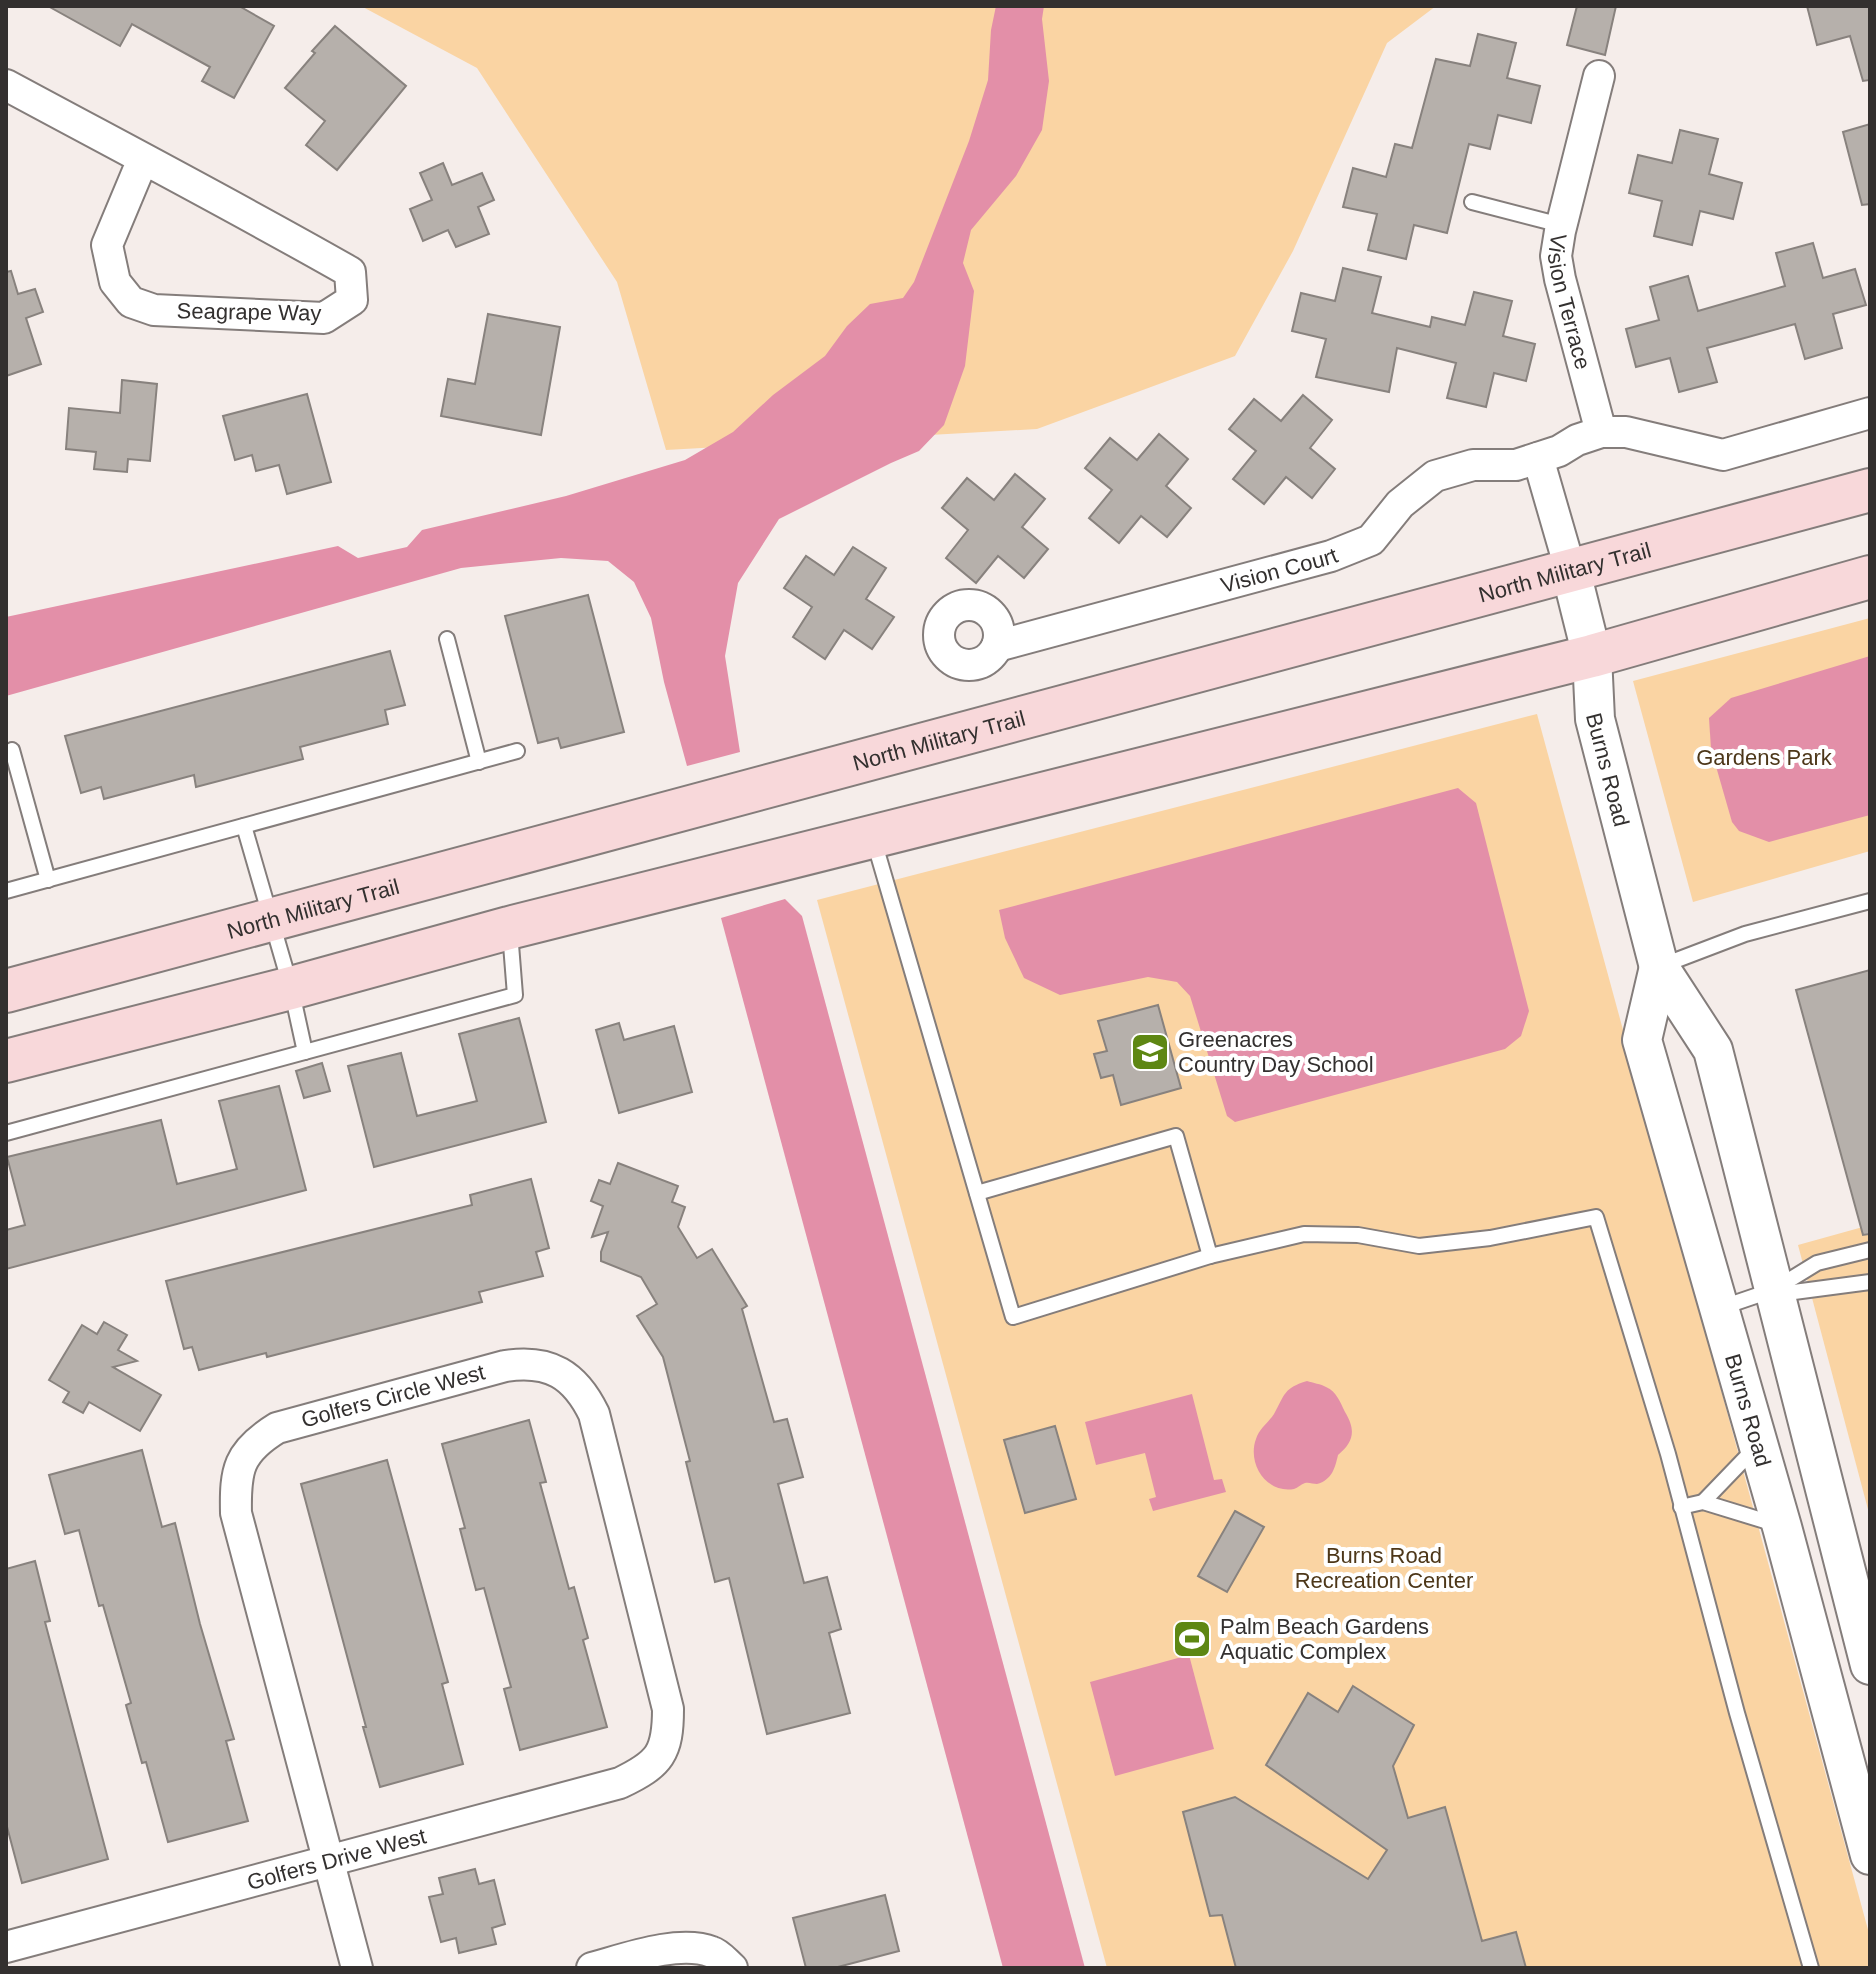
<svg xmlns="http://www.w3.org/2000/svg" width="1876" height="1974" viewBox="0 0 1876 1974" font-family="Arial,sans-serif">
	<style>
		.green { fill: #fad4a3 }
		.water { fill: #e38fa8 }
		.building { fill: #b6b0ab; stroke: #88827e; stroke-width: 2 }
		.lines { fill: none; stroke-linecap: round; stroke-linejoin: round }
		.service-casing { stroke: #847d7b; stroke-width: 18 }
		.minor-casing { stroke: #847d7b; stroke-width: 34 }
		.tertiary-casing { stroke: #847d7b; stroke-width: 42 }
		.secondary-casing { stroke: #847d7b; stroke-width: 46 }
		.service { stroke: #fff; stroke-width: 14 }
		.minor { stroke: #fff; stroke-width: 30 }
		.tertiary { stroke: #fff; stroke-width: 38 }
		.secondary { stroke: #f8d8da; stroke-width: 42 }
		.labels { text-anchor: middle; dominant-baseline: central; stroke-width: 8; stroke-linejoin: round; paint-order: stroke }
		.street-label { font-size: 22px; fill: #33302f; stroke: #fff }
		.park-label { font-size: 22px; fill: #4d3719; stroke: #fff }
		.poi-label { font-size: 22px; fill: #33302f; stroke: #fff; text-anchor: start }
	</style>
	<rect width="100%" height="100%" fill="#f5edea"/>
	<g class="green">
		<path d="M361 6H1436L1387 43 1293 251 1235 356 1037 429 666 450 617 282 477 68Z"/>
		<path d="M1870 618V851L1693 902 1633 681Z"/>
		<path d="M1537 714 1870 1937V1968H1107L817 900Z"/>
		<path d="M1870 1225V1517L1798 1245Z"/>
	</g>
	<g class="water">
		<path d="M996 6H1044L1042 19 1049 81 1042 130 1016 176 971 230 963 263 974 291 965 366 944 425 919 451 891 463 779 519 738 583 725 656 740 752 687 766 664 682 651 618 634 582 608 561 561 558 461 568 6 696V617L338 546 358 558 407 547 422 530 566 496 685 460 733 432 773 395 825 356 847 326 870 304 903 298 914 282 969 141 988 80 991 30Z"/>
		<path d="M1870 656V815L1769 842 1739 831 1732 822 1711 749 1709 718 1731 698Z"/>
		<path d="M1458 788 1476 803 1529 1011 1521 1036 1505 1049 1235 1122 1227 1116 1190 996 1177 982 1148 977 1060 995 1024 978 1005 938 999 910Z"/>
		<path d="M785 899 802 916 1085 1968H1003L721 918Z"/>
		<path d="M1307 1381C1313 1383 1321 1384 1326 1387 1337 1392 1340 1402 1345 1412 1356 1430 1354 1442 1338 1455 1335 1468 1332 1480 1317 1484 1313 1484 1309 1482 1305 1483 1301 1484 1298 1488 1294 1489 1266 1494 1247 1463 1256 1439 1259 1429 1268 1423 1274 1414 1285 1394 1284 1388 1307 1381Z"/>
		<path d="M1192 1394 1214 1480 1222 1479 1226 1492 1153 1511 1149 1499 1156 1497 1145 1453 1096 1465 1085 1422Z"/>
		<path d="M1189 1655 1214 1749 1115 1776 1090 1682Z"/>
	</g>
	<g class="building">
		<path d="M48 6H239L274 26 234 98 202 81 210 67 132 24 120 46Z"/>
		<path d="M1577 6H1616L1605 55 1567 45Z"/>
		<path d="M1807 6H1870V80L1863 81 1850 36 1817 45Z"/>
		<path d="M335 26 406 86 337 170 306 145 325 121 285 88 315 53 312 51Z"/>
		<path d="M1478 34 1516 43 1507 78 1540 86 1531 123 1498 115 1490 149 1469 144 1447 233 1414 225 1406 259 1368 250 1377 214 1343 207 1353 168 1386 177 1395 144 1412 148 1436 59 1470 66Z"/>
		<path d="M1870 124V204L1862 205 1843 132Z"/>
		<path d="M1680 130 1718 139 1709 174 1742 183 1733 219 1700 211 1692 245 1654 236 1662 201 1629 193 1638 155 1672 163Z"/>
		<path d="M443 163 452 185 482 173 494 200 478 207 489 234 456 247 448 230 423 241 410 209 432 200 420 173Z"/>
		<path d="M1813 243 1823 278 1855 269 1866 305 1833 314 1842 348 1805 359 1795 324 1741 339 1707 348 1717 382 1679 392 1670 358 1636 367 1626 329 1659 320 1650 287 1688 276 1698 311 1785 286 1776 253Z"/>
		<path d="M1343 268 1381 277 1372 313 1430 327 1432 317 1465 325 1474 292 1512 301 1503 336 1535 344 1526 381 1494 373 1486 407 1447 398 1456 363 1397 348 1389 392 1316 377 1326 339 1292 331 1301 293 1335 301Z"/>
		<path d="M11 271 18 294 35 289 43 312 26 318 41 364 6 376V272Z"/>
		<path d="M488 314 560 327 541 435 441 416 448 379 475 384Z"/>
		<path d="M122 380 157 384 150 461 128 459 127 472 94 469 96 452 66 449 69 408 120 413Z"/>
		<path d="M307 394 331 482 287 494 279 465 256 471 252 455 235 460 223 416Z"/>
		<path d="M1303 395 1332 420 1310 448 1335 469 1312 498 1286 477 1264 504 1233 479 1256 451 1229 429 1254 399 1281 421Z"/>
		<path d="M1159 434 1188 459 1166 486 1191 508 1167 537 1141 516 1119 543 1089 518 1112 490 1085 468 1110 438 1137 460Z"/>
		<path d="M1015 474 1045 499 1022 527 1048 549 1024 578 998 556 976 583 946 558 968 530 942 508 967 478 994 500Z"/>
		<path d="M853 547 886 568 866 599 894 617 872 649 844 630 825 659 793 637 812 607 784 588 806 556 834 575Z"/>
		<path d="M588 595 624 732 561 748 558 738 538 743 505 616Z"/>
		<path d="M390 651 405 705 385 710 388 724 300 747 303 759 196 787 194 775 104 799 101 787 81 793 65 736Z"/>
		<path d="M1870 970V1234L1863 1235 1796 990Z"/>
		<path d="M1158 1005 1181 1088 1121 1105 1113 1075 1101 1078 1094 1054 1107 1051 1098 1021Z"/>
		<path d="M519 1018 546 1122 374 1167 348 1066 401 1053 417 1116 477 1101 459 1034Z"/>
		<path d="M619 1023 624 1040 674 1026 692 1092 619 1113 596 1030Z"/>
		<path d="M322 1063 330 1091 304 1098 296 1071Z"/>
		<path d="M279 1086 306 1190 6 1269V1230L25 1225 7 1157 161 1120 177 1184 237 1169 219 1101Z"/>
		<path d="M618 1163 678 1186 672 1202 685 1207 678 1227 697 1258 712 1249 747 1306 742 1309 774 1422 787 1419 803 1477 778 1484 804 1583 827 1577 841 1629 829 1633 850 1713 767 1734 729 1578 715 1582 686 1462 690 1461 663 1357 637 1316 657 1304 641 1277 601 1261V1252L608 1232 592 1237 603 1206 591 1201 599 1180 610 1184Z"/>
		<path d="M531 1179 549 1248 536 1252 543 1276 479 1292 482 1302 267 1357 266 1353 199 1370 192 1347 184 1349 166 1281 472 1205 470 1195Z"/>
		<path d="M104 1322 127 1335 118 1350 137 1361 113 1367 161 1395 140 1431 89 1402 83 1413 63 1402 69 1392 49 1380 82 1325 97 1334Z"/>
		<path d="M529 1420 546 1482 540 1483 569 1589 574 1587 588 1638 583 1640 607 1727 520 1750 504 1689 511 1687 484 1588 476 1590 460 1529 465 1528 442 1444Z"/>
		<path d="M1055 1426 1076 1499 1025 1513 1004 1440Z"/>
		<path d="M142 1450 162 1527 175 1523 200 1624 234 1739 226 1741 248 1821 168 1842 146 1762 142 1763 126 1705 131 1703 103 1605 99 1606 79 1530 65 1534 49 1475Z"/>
		<path d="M387 1460 448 1682 442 1684 463 1764 380 1787 363 1727H366L301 1484Z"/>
		<path d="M1235 1511 1264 1527 1227 1592 1198 1576Z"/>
		<path d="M35 1561 50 1621 45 1622 108 1859 22 1883 6 1823V1569Z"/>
		<path d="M1353 1686 1414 1725 1393 1766 1408 1818 1445 1807 1482 1941 1516 1932 1526 1968H1236L1222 1915 1210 1916 1183 1812 1235 1797 1368 1879 1387 1850 1266 1765 1308 1693 1338 1712Z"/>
		<path d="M475 1869 479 1884 494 1880 505 1924 492 1928 496 1944 459 1953 456 1938 441 1942 429 1897 443 1894 439 1878Z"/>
		<path d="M885 1895 899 1951 834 1968H806L793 1918Z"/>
	</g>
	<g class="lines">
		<g class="service-casing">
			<g id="service">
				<path d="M1472 202 1561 225"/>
				<path d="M447 639 479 762"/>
				<path d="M12 750 48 880"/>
				<path d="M244 826 291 988 305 1052"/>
				<path d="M874 841 1013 1317 1210 1256 1304 1234 1358 1235 1419 1246 1490 1238 1596 1217 1668 1454 1737 1713 1811 1968"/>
				<path d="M6 891 517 751"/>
				<path d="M1661 966 1745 934 1870 901"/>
				<path d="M6 1133 515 995 510 932"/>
				<path d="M977 1193 1176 1136 1210 1256"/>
				<path d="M1777 1291 1794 1292 1870 1282"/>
				<path d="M1720 1308 1773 1290 1817 1263 1870 1250"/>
				<path d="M1703 1502 1755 1448"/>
				<path d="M1681 1507 1703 1502 1778 1525"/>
			</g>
		</g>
		<g class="minor-casing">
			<g id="minor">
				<path id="s1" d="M1599 76 1560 231 1556 256 1560 279 1601 432"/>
				<path d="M6 85C121 147 236 207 350 272L352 300 324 318 154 310 131 302 115 282 107 245 143 159"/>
				<path d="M1538 458 1571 572"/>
				<circle cx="969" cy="635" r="30"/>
				<path id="s2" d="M997 646 1331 556 1371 540 1400 504 1435 476 1473 465H1516L1559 451 1577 440 1601 432H1626L1723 455 1870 413"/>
				<path id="s3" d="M6 1947 620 1783C660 1764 668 1753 668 1709L594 1414C575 1375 550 1359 505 1366L277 1428C238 1452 235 1470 236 1513L357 1968"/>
				<path d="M592 1968C625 1959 679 1939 712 1952 719 1954 726 1963 732 1968"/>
			</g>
		</g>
		<g class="tertiary-casing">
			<g id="tertiary">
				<path id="s4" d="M1571 572 1592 656 1595 719 1659 967 1713 1050 1870 1665"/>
				<path id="s5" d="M1659 967 1642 1040 1782 1527 1870 1855"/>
			</g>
		</g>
		<g class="secondary-casing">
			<g id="secondary">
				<path id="s6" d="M6 991 1870 490"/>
				<path d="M6 1061 291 988 509 928 1592 656 1870 577"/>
			</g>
		</g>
		<use href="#service" class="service"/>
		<use href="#minor" class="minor"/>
		<use href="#tertiary" class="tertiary"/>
		<use href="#secondary" class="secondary"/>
	</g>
	<defs>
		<g id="school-square" transform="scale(2)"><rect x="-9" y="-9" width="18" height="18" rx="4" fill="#5e8713" stroke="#fff"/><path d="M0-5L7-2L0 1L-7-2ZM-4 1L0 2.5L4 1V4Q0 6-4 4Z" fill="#fff"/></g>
		<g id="stadium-square" transform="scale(2)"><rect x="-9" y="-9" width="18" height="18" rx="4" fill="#5e8713" stroke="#fff"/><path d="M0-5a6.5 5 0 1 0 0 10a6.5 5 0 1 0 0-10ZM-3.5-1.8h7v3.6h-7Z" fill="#fff"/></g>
	</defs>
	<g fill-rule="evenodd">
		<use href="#school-square" x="1150" y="1052"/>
		<use href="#stadium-square" x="1192" y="1639"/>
	</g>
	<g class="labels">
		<g class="street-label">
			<text stroke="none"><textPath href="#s1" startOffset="232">Vision Terrace</textPath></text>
			<text transform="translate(249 312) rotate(1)">Seagrape Way</text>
			<text stroke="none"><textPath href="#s2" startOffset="292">Vision Court</textPath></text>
			<text stroke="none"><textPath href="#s6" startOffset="1614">North Military Trail</textPath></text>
			<text stroke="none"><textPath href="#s6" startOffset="966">North Military Trail</textPath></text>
			<text stroke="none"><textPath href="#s4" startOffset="202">Burns Road</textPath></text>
			<text stroke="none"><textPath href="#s6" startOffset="318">North Military Trail</textPath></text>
			<text transform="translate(393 1396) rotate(-15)">Golfers Circle West</text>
			<text stroke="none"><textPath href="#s5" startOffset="460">Burns Road</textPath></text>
			<text stroke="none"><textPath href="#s3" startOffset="342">Golfers Drive West</textPath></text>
		</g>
		<g class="park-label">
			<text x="1764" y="757">Gardens Park</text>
			<text x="1384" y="1555">Burns Road<tspan x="1384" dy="25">Recreation Center</tspan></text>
		</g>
		<g class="poi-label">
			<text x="1178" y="1039">Greenacres<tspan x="1178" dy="25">Country Day School</tspan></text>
			<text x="1220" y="1626">Palm Beach Gardens<tspan x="1220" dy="25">Aquatic Complex</tspan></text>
		</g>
	</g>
	<rect width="1876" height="1974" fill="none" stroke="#33302f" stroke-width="16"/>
</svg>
